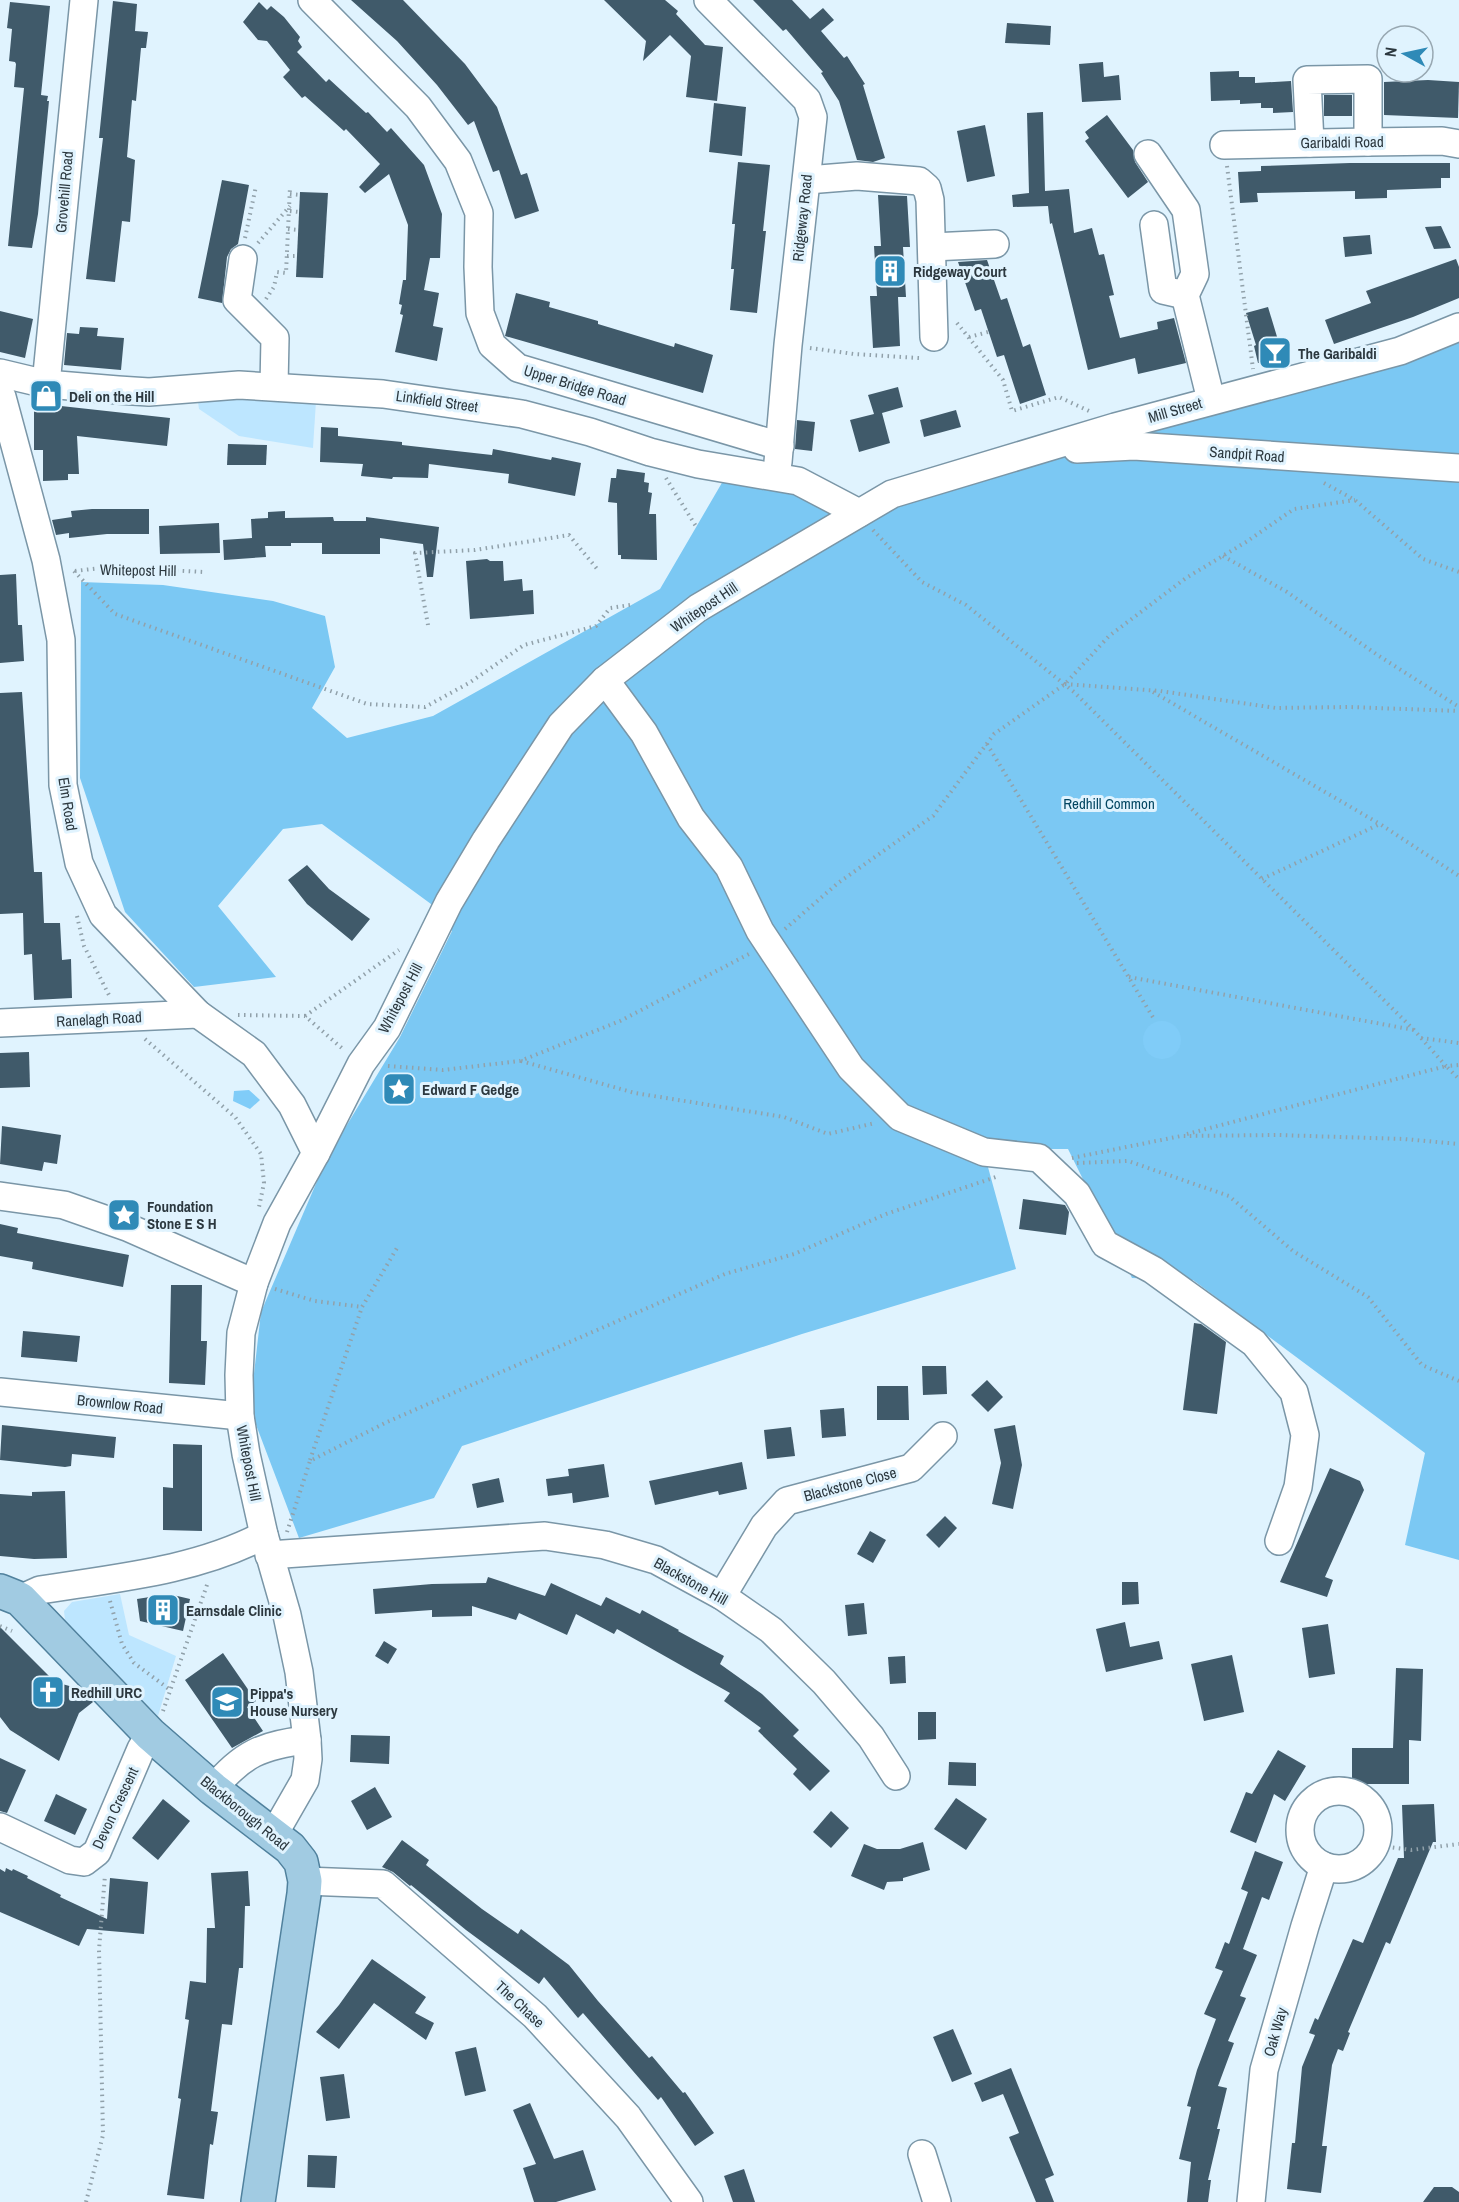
<svg xmlns="http://www.w3.org/2000/svg" width="1459" height="2202" viewBox="0 0 1459 2202" font-family="'Archivo Narrow',sans-serif">
	<style>
		.green { fill: #bde6ff }
		.forest { fill: #7bc8f3 }
		.water { fill: #80ccf8 }
		.building { fill: #405a6a }
		.lines { fill: none; stroke-linecap: round; stroke-linejoin: round }
		.minor-casing { stroke: #7a96a7; stroke-width: 30 }
		.major-casing { stroke: #50819d; stroke-width: 36 }
		.path { stroke: #91a1aa; stroke-width: 4; stroke-dasharray: 1.5 4.5; stroke-linecap: butt }
		.minor { stroke: #fff; stroke-width: 27 }
		.major { stroke: #a1cbe2; stroke-width: 33 }
		.labels { text-anchor: middle; dominant-baseline: central; stroke-width: 6; stroke-linejoin: round; paint-order: stroke }
		.street-label { font-size: 15px; fill: #2c383f; stroke: #e0f3fe }
		.poi-label { font-size: 15px; font-weight: bold; fill: #2c383f; stroke: #e0f3fe; text-anchor: start }
		.park-label { font-size: 15px; fill: #034662; stroke: #e0f3fe }
	</style>
	<rect width="100%" height="100%" fill="#e0f3fe"/>
	<g class="green">
		<path d="M267 398 316 401 313 448 239 436 199 409 198 402Z"/>
		<path d="M120 1594 129 1635 176 1656 158 1716 65 1620 64 1611 72 1602Z"/>
	</g>
	<path class="forest" d="M1459 341V1560L1405 1545 1425 1453 1193 1280 1132 1278 1068 1149H983L1016 1269 802 1334 462 1446 434 1498 299 1538 250 1409 261 1312 327 1158 400 1037 452 931 431 904 322 824 283 829 218 906 276 977 194 987 125 912 80 778 81 582 163 585 273 601 325 616 335 667 312 708 347 738 433 716 660 589 730 469 792 487 891 502Z"/>
	<g class="water">
		<circle cx="1162" cy="1040" r="19"/>
		<path d="M249 1090 260 1100 250 1109 233 1101 234 1091Z"/>
	</g>
	<g class="building">
		<path d="M351 0H403L465 64 497 107 521 175 527 173 539 211 515 219 499 170 493 172 474 121 468 125 437 85 397 41Z"/>
		<path d="M604 0H665L678 11 676 14 705 45 723 47 717 101 686 97 691 56 670 35 643 61 646 41Z"/>
		<path d="M753 0H792L810 19 823 8 834 20 821 31 844 58 847 56 865 84 863 85 885 158 873 162 857 160 839 101 821 73 823 72 786 29 783 31Z"/>
		<path d="M113 1 137 4 135 31 148 32 146 48H141L136 101 132 100 127 157 135 160 130 222 122 221 115 282 86 279 103 138H99Z"/>
		<path d="M10 2 50 6 41 95 48 96 47 101H49L38 214 32 248 8 246 24 88 14 87 16 64 15 62 9 61 12 29 7 28Z"/>
		<path d="M259 2 267 10 271 6 284 17 300 37 298 41 302 47 297 52 326 82 329 79 366 113 368 112 387 132 391 128 424 165 442 214 440 258H430L424 290 439 293 433 326 443 328 437 361 395 352 403 315 400 314 402 305 399 304 403 280H406L408 225 389 174 365 193 359 187 380 164 346 129 344 131 305 96 302 98 283 77 290 70 267 41 258 40 243 22Z"/>
		<path d="M1007 23 1051 26 1050 45 1005 43Z"/>
		<path d="M1103 62 1104 77 1119 75 1121 100 1082 102 1079 64Z"/>
		<path d="M1239 71V77H1255V83L1291 81 1293 112 1273 113V108H1261V103L1240 104V100L1211 101 1210 72Z"/>
		<path d="M1428 80 1459 82 1458 118 1384 115V82Z"/>
		<rect x="1324" y="95" width="28" height="21"/>
		<path d="M714 103 746 107 742 156 709 152Z"/>
		<path d="M1043 112 1045 191 1069 189 1074 233 1092 228 1099 255 1104 254 1114 295 1109 296 1120 338 1158 329 1157 322 1174 318 1186 363 1138 374 1135 358 1088 370 1052 223 1050 224 1048 206 1013 207 1012 195 1029 193 1027 113Z"/>
		<path d="M1107 115 1133 150 1135 162 1148 182 1128 198 1085 141 1089 138 1085 132Z"/>
		<path d="M985 125 995 176 967 182 957 131Z"/>
		<path d="M738 162 770 165 763 231H766L757 313 730 310 734 269H731L735 224H732Z"/>
		<path d="M1350 163H1450V178H1441V188L1387 190V198L1355 199V191L1257 193 1258 202 1240 203 1238 172 1261 171V166Z"/>
		<path d="M222 180 249 185 238 244 231 249 227 257 222 303 198 298Z"/>
		<path d="M300 192 328 193 323 278 296 277Z"/>
		<path d="M878 195 907 196 910 247H903L906 297H898L900 346 873 348 870 296H877L874 246H881Z"/>
		<path d="M1441 226 1451 248 1434 249 1425 227Z"/>
		<path d="M1370 235 1372 254 1345 257 1343 237Z"/>
		<path d="M1456 259 1459 267V298L1413 317 1334 344 1325 320 1371 303 1366 291Z"/>
		<path d="M987 260 1001 300 1007 298 1023 347 1030 344 1046 395 1020 404 1004 355 997 357 981 309 975 311 958 262Z"/>
		<path d="M516 293 550 302 549 307 598 321V324L674 347 675 343 713 355 703 393 505 336Z"/>
		<path d="M1268 307 1278 340 1286 339 1291 363 1265 369 1263 362 1258 363 1254 346 1256 345 1246 313Z"/>
		<path d="M0 311 33 319 25 358 0 352Z"/>
		<path d="M80 327 98 328 97 336 124 338 121 370 64 365 67 333 79 334Z"/>
		<path d="M898 387 903 407 882 413 890 443 859 452 850 420 874 414 868 395Z"/>
		<path d="M34 398 61 401V406L170 418 167 446 77 436 79 474H68V480L43 481V450H34Z"/>
		<path d="M956 410 961 427 924 437 920 420Z"/>
		<path d="M797 420 815 422 812 451 795 449Z"/>
		<path d="M321 427 338 428V436L402 442V445L492 455 493 449 551 460 552 457 581 463 575 496 508 483 509 474 429 464 428 478 393 477 392 479 361 476 363 464 320 462Z"/>
		<path d="M228 444 267 445 266 465H227Z"/>
		<path d="M617 469 645 473 644 482 649 483 648 492 652 493 649 514H656L657 560 621 559V555H618L617 503 608 502 611 478H616Z"/>
		<path d="M92 509H149V534H107L69 538V533L56 535 52 520 72 517 71 511Z"/>
		<path d="M285 511V518L333 517 334 521H366V517L439 527 433 577H427L423 544 380 538V554H322V543H291V546H265L266 557 224 560 223 540 252 538 251 519 268 518V512Z"/>
		<path d="M219 523 220 553 160 554 159 526Z"/>
		<path d="M487 559 490 561H503L504 581 522 579 523 591 533 590 534 614 470 619 466 561Z"/>
		<path d="M16 574 18 625H22L24 661 0 663V575Z"/>
		<path d="M22 692 34 872H42L44 923H60L62 960 71 959 72 998 34 1000 32 954 24 955 23 913 0 914V693Z"/>
		<path d="M307 865 329 889 370 919 352 941 307 904 288 880Z"/>
		<path d="M29 1052 30 1087 0 1088V1053Z"/>
		<path d="M2 1126 61 1135 57 1164 44 1162 42 1171 0 1164Z"/>
		<path d="M1023 1199 1065 1205 1069 1212 1066 1235 1019 1229Z"/>
		<path d="M0 1224 18 1228 17 1233 129 1255 123 1287 32 1269 33 1262 0 1256Z"/>
		<path d="M171 1285H202L201 1341H207L205 1385 169 1383Z"/>
		<path d="M1194 1323 1201 1324 1226 1342 1217 1414 1183 1410Z"/>
		<path d="M23 1331 80 1336 77 1362 21 1357Z"/>
		<path d="M922 1366H946L947 1394 923 1395Z"/>
		<path d="M987 1380 1003 1397 988 1412 971 1395Z"/>
		<path d="M877 1386H908L909 1420H877Z"/>
		<path d="M844 1408 846 1436 822 1438 820 1410Z"/>
		<path d="M2 1425 116 1437 114 1458 72 1454 71 1466 65 1467 0 1460Z"/>
		<path d="M1015 1425 1022 1465 1013 1509 992 1504 1001 1463 994 1429Z"/>
		<path d="M791 1427 795 1456 767 1459 764 1430Z"/>
		<path d="M173 1444 202 1445V1531L163 1530V1487L173 1488Z"/>
		<path d="M742 1462 747 1489 719 1495 718 1491 655 1505 649 1481Z"/>
		<path d="M604 1464 609 1497 573 1503 572 1493 548 1496 546 1479 569 1476 568 1469Z"/>
		<path d="M1330 1468 1360 1481 1364 1490 1325 1577 1333 1580 1327 1597 1280 1582Z"/>
		<path d="M499 1478 504 1502 477 1508 472 1484Z"/>
		<path d="M65 1491 67 1558 34 1559 0 1556V1494L32 1496V1492Z"/>
		<path d="M945 1516 957 1528 939 1548 926 1535Z"/>
		<path d="M870 1531 886 1540 873 1563 857 1554Z"/>
		<path d="M488 1577 545 1596 551 1583 601 1606 606 1597 640 1614 642 1610 679 1630 678 1631 724 1656 720 1664 762 1694 799 1730 793 1736 830 1771 810 1791 793 1774 797 1769 758 1731 761 1728 724 1701 730 1693 617 1629 614 1634 576 1614 567 1635 519 1613 516 1620 472 1606V1616L432 1617V1610L375 1614 373 1589 432 1584 486 1583Z"/>
		<path d="M1122 1582H1138L1139 1604 1122 1605Z"/>
		<path d="M169 1594 190 1599 183 1631 140 1621 137 1599Z"/>
		<path d="M864 1603 867 1634 848 1636 845 1605Z"/>
		<path d="M1125 1622 1130 1647 1159 1641 1163 1659 1106 1672 1096 1629Z"/>
		<path d="M1328 1624 1335 1674 1309 1678 1302 1628Z"/>
		<path d="M0 1627 55 1682 73 1687 76 1685 93 1702 79 1713 59 1761 10 1730 0 1717Z"/>
		<path d="M384 1641 397 1649 388 1664 375 1656Z"/>
		<path d="M223 1653 256 1701 247 1707 263 1731 232 1748 185 1680Z"/>
		<path d="M1232 1655 1244 1712 1204 1721 1191 1664Z"/>
		<path d="M905 1656 906 1683 890 1684 888 1657Z"/>
		<path d="M1396 1668 1423 1669 1421 1741 1409 1740V1784H1352V1748H1393Z"/>
		<path d="M918 1712H936V1739L918 1740Z"/>
		<path d="M351 1735 390 1736 389 1764 350 1762Z"/>
		<path d="M1278 1750 1306 1766 1285 1801 1274 1794 1256 1843 1230 1832 1246 1792 1252 1794Z"/>
		<path d="M0 1758 26 1770 7 1813 0 1811Z"/>
		<path d="M949 1762 976 1763V1786L948 1785Z"/>
		<path d="M375 1787 392 1817 367 1830 351 1801Z"/>
		<path d="M56 1794 87 1809 75 1835 44 1821Z"/>
		<path d="M956 1798 987 1819 966 1850 934 1829Z"/>
		<path d="M163 1799 190 1821 158 1860 132 1838Z"/>
		<path d="M1434 1804 1436 1842H1433L1390 1944 1386 1942 1348 2032 1350 2033 1343 2051 1338 2049 1332 2065 1322 2146H1327L1321 2193 1287 2189 1292 2143H1295L1302 2067 1315 2035 1309 2033 1315 2018 1318 2020 1353 1939 1363 1943 1398 1858H1404L1402 1805Z"/>
		<path d="M831 1811 849 1828 831 1848 813 1832Z"/>
		<path d="M402 1840 429 1860 426 1865 482 1909 518 1934 521 1929 569 1965 598 2001 649 2058 652 2056 683 2093 685 2092 714 2133 695 2146 661 2097 658 2100 583 2013 578 2018 544 1977 539 1984 466 1930 411 1885 410 1886 393 1872 382 1867Z"/>
		<path d="M923 1842 930 1870 903 1878V1881L887 1882 884 1890 851 1876 864 1844 877 1849H900Z"/>
		<path d="M1255 1851 1283 1862 1269 1900 1262 1897 1243 1949 1257 1955 1240 1996 1246 1998 1228 2041 1234 2043 1218 2086 1227 2088 1217 2129H1220L1208 2180H1211L1208 2202H1187L1191 2162 1179 2159 1191 2107 1187 2106 1197 2070 1216 2019 1204 2014 1223 1971 1215 1968 1225 1942 1229 1944 1248 1892 1241 1889Z"/>
		<path d="M6 1868 12 1871 13 1869 28 1876 27 1878 61 1895 60 1897 107 1919 110 1878 148 1882 144 1934 87 1929 79 1946 0 1912V1869L5 1872Z"/>
		<path d="M248 1871 250 1906H245L243 1968H239L232 2025 222 2024 211 2111 218 2112 213 2145 210 2144 204 2199 167 2195 181 2099 178 2098 189 2020 185 2019 190 1981 206 1983 207 1928H215L211 1873Z"/>
		<path d="M372 1959 426 1997 415 2013 434 2023 426 2040 374 2003 339 2049 316 2032 339 2005Z"/>
		<path d="M953 2029 972 2074 952 2082 933 2037Z"/>
		<path d="M476 2047 486 2091 465 2096 455 2052Z"/>
		<path d="M1011 2068 1054 2175 1045 2179 1054 2202H1036L1009 2137 1019 2133 1003 2094 982 2102 974 2083Z"/>
		<path d="M344 2074 350 2118 326 2121 320 2077Z"/>
		<path d="M530 2103 554 2159 583 2150 596 2190 556 2202H534L523 2168 536 2164 513 2110Z"/>
		<path d="M308 2155 337 2156 335 2188 307 2187Z"/>
		<path d="M744 2169 755 2202H733L724 2176Z"/>
		<path d="M1434 2187H1452L1459 2192V2202H1423Z"/>
	</g>
	<g class="lines">
		<g class="minor-casing">
			<g id="minor">
				<path d="M312 0 418 107 458 161 479 213 478 267 480 313 492 345 518 368 780 446"/>
				<path d="M708 0 807 100 813 117 788 345 778 462"/>
				<path d="M1310 143 1307 80 1368 79V142"/>
				<path d="M1224 145 1368 142 1442 141 1459 144"/>
				<path d="M1148 154 1186 210 1195 274 1185 295 1211 400"/>
				<path d="M807 180 857 176 919 181 927 188 930 200 934 337"/>
				<path d="M1154 225 1163 290 1185 295"/>
				<path d="M932 247 995 244"/>
				<path d="M243 259 237 300 275 338 274 386"/>
				<path d="M0 373 46 384 118 390 149 392 239 385 383 394 522 414 590 432 650 452 698 464 798 481 859 513"/>
				<path d="M46 384 84 0"/>
				<path d="M2 397 46 560 61 640 63 785 79 863 103 915 198 1014 254 1054 292 1105 316 1153"/>
				<path d="M1077 449 1134 446 1459 468"/>
				<path d="M605 680 644 733 691 818 729 867 760 931 851 1068 900 1117 984 1152 1039 1158 1077 1194 1105 1244 1153 1270 1254 1343 1294 1392 1305 1435 1298 1487 1279 1541"/>
				<path d="M0 1023 198 1014"/>
				<path d="M0 1196 64 1205 127 1227 254 1283"/>
				<path d="M0 1392 240 1416"/>
				<path d="M269 1555 545 1536 605 1545 656 1560 722 1596 771 1630 824 1682 871 1737 896 1776"/>
				<path d="M722 1596 764 1526 787 1501 911 1468 943 1436"/>
				<path d="M20 1599 40 1590C115 1578 196 1571 264 1535"/>
				<path d="M213 1789C242 1754 262 1745 307 1740"/>
				<circle cx="1339" cy="1830" r="39"/>
				<path d="M0 1827 70 1860 84 1862 97 1852 141 1749 150 1734"/>
				<path d="M274 1834 305 1780 308 1759 307 1740 299 1672 287 1615 264 1535 246 1454 240 1416 239 1375 241 1333 254 1283 277 1223 316 1153 361 1064 387 1028 449 902 486 840 561 725 605 680 698 608 892 494 1115 427 1400 351 1459 327"/>
				<path d="M305 1881 383 1884 535 2016 628 2117 689 2202"/>
				<path d="M922 2154 937 2202"/>
				<path d="M1251 2202 1264 2070 1305 1926 1324 1866"/>
			</g>
		</g>
		<g class="major-casing">
			<path id="major" d="M0 1591 20 1599 150 1734 213 1789 290 1848 301 1862 305 1881 304 1894 258 2202"/>
		</g>
		<g class="path">
			<path d="M1227 166 1253 369"/>
			<path d="M290 194 300 195"/>
			<path d="M290 211 299 212"/>
			<path d="M288 229 298 230"/>
			<path d="M245 238 256 186"/>
			<path d="M258 243 290 206"/>
			<path d="M287 256H297"/>
			<path d="M266 299 274 287 277 272 286 273 290 187"/>
			<path d="M957 323 1003 380 1012 411 1059 397 1089 411"/>
			<path d="M969 337 988 332"/>
			<path d="M810 348 854 354 919 358 921 355"/>
			<path d="M666 478 697 528"/>
			<path d="M1324 483 1355 500 1423 559 1459 572"/>
			<path d="M873 530 922 582 966 605 1074 692 1414 1030 1446 1066 1459 1065"/>
			<path d="M1223 556 1287 592 1379 656 1459 707"/>
			<path d="M74 571 115 614 367 704 425 707 469 683 524 645 596 626 610 608 630 605"/>
			<path d="M75 571 109 567 204 572"/>
			<path d="M428 625 415 553 475 550 569 535 598 570"/>
			<path d="M1065 684 1160 691 1276 708 1349 707 1459 711"/>
			<path d="M1153 692 1380 824"/>
			<path d="M987 744 1154 1019"/>
			<path d="M1262 879 1380 824 1459 876"/>
			<path d="M77 916 84 946 110 997"/>
			<path d="M785 929 838 883 933 816 994 734 1065 684 1109 636 1186 578 1246 542 1294 509 1355 500"/>
			<path d="M1129 977 1414 1030"/>
			<path d="M238 1015 305 1016 344 1050"/>
			<path d="M305 1016 399 950"/>
			<path d="M1421 1038 1459 1043"/>
			<path d="M145 1039 235 1117 261 1154 264 1183 259 1207"/>
			<path d="M521 1061 635 1093 784 1117 828 1134 875 1123"/>
			<path d="M388 1066 443 1070 520 1061 620 1021 749 954"/>
			<path d="M1187 1134 1446 1066 1459 1079"/>
			<path d="M1072 1158 1181 1136 1278 1135 1404 1139 1459 1144"/>
			<path d="M1077 1163 1128 1161 1229 1196 1293 1251 1368 1297 1422 1365 1459 1381"/>
			<path d="M275 1289 315 1301 362 1307"/>
			<path d="M310 1460 362 1307 397 1248"/>
			<path d="M287 1532 310 1461 387 1422 725 1274 794 1254 886 1214 996 1177"/>
			<path d="M110 1601 122 1644 134 1663 169 1689"/>
			<path d="M0 1626 12 1631"/>
			<path d="M163 1711 208 1582"/>
			<path d="M1375 1845 1411 1850 1459 1844"/>
			<path d="M86 2202 103 2135 99 1950 105 1875"/>
		</g>
		<use href="#minor" class="minor"/>
		<use href="#major" class="major"/>
	</g>
	<defs>
		<g id="building-square" transform="scale(1.725)"><rect x="-9" y="-9" width="18" height="18" rx="4" fill="#2f8ab7" stroke="#e0f3fe"/><path d="M-4-6H4V6H1V3H-1V6H-4ZM-2.5-4.3h1.7v1.8h-1.7ZM.8-4.3h1.7v1.8H.8ZM-2.5-1h1.7V.8h-1.7ZM.8-1h1.7V.8H.8Z" fill="#fff"/></g>
		<g id="bar-square" transform="scale(1.725)"><rect x="-9" y="-9" width="18" height="18" rx="4" fill="#2f8ab7" stroke="#e0f3fe"/><path d="M-6-5H6L.8 .8V4.5H3.5V6h-7V4.5H-.8V.8Z" fill="#fff"/></g>
		<g id="shop-square" transform="scale(1.725)"><rect x="-9" y="-9" width="18" height="18" rx="4" fill="#2f8ab7" stroke="#e0f3fe"/><path d="M-5-2.5h2.3a2.7 3.5 0 0 1 5.4 0H5L5.5 6h-11ZM-1.5-2.5h3a1.5 2.3 0 0 0-3 0Z" fill="#fff"/></g>
		<g id="sight-square" transform="scale(1.725)"><rect x="-9" y="-9" width="18" height="18" rx="4" fill="#2f8ab7" stroke="#e0f3fe"/><path d="M0-6L1.8-2.2L6-1.7L2.9 1.2L3.7 5.4L0 3.3L-3.7 5.4L-2.9 1.2L-6-1.7L-1.8-2.2Z" fill="#fff"/></g>
		<g id="church-square" transform="scale(1.725)"><rect x="-9" y="-9" width="18" height="18" rx="4" fill="#2f8ab7" stroke="#e0f3fe"/><path d="M-1.2-6h2.4v3.5h3.3v2.4h-3.3V6h-2.4V-.1h-3.3v-2.4h3.3Z" fill="#fff"/></g>
		<g id="school-square" transform="scale(1.725)"><rect x="-9" y="-9" width="18" height="18" rx="4" fill="#2f8ab7" stroke="#e0f3fe"/><path d="M0-5L7-2L0 1L-7-2ZM-4 1L0 2.5L4 1V4Q0 6-4 4Z" fill="#fff"/></g>
	</defs>
	<g fill-rule="evenodd">
		<use href="#building-square" x="890" y="271"/>
		<use href="#bar-square" x="1275" y="353"/>
		<use href="#shop-square" x="46" y="396"/>
		<use href="#sight-square" x="399" y="1089"/>
		<use href="#sight-square" x="124" y="1215"/>
		<use href="#building-square" x="163" y="1610"/>
		<use href="#church-square" x="48" y="1692"/>
		<use href="#school-square" x="227" y="1702"/>
	</g>
	<g class="labels">
		<g class="street-label">
			<text transform="translate(1342 142) rotate(-1)">Garibaldi Road</text>
			<text transform="translate(64 192) rotate(-85)">Grovehill Road</text>
			<text transform="translate(802 218) rotate(-84)">Ridgeway Road</text>
			<text transform="translate(575 385) rotate(17)">Upper Bridge Road</text>
			<text transform="translate(437 401) rotate(8)">Linkfield Street</text>
			<text transform="translate(1175 410) rotate(-16)">Mill Street</text>
			<text transform="translate(1247 454) rotate(4)">Sandpit Road</text>
			<text transform="translate(138 570) rotate(1)">Whitepost Hill</text>
			<text transform="translate(704 607) rotate(-34)">Whitepost Hill</text>
			<text transform="translate(68 804) rotate(81)">Elm Road</text>
			<text transform="translate(400 998) rotate(-62)">Whitepost Hill</text>
			<text transform="translate(99 1019) rotate(-3)">Ranelagh Road</text>
			<text transform="translate(120 1404) rotate(6)">Brownlow Road</text>
			<text transform="translate(249 1463) rotate(79)">Whitepost Hill</text>
			<text transform="translate(850 1484) rotate(-15)">Blackstone Close</text>
			<text transform="translate(691 1581) rotate(29)">Blackstone Hill</text>
			<text transform="translate(115 1808) rotate(-65)">Devon Crescent</text>
			<text transform="translate(245 1813) rotate(39)">Blackborough Road</text>
			<text transform="translate(520 2004) rotate(43)">The Chase</text>
			<text transform="translate(1275 2032) rotate(-74)">Oak Way</text>
		</g>
		<g class="poi-label">
			<text x="913" y="271">Ridgeway Court</text>
			<text x="1298" y="353">The Garibaldi</text>
			<text x="69" y="396">Deli on the Hill</text>
			<text x="422" y="1089">Edward F Gedge</text>
			<text x="147" y="1206">Foundation<tspan x="147" dy="17">Stone E S H</tspan></text>
			<text x="186" y="1610">Earnsdale Clinic</text>
			<text x="71" y="1692">Redhill URC</text>
			<text x="250" y="1693">Pippa's<tspan x="250" dy="17">House Nursery</tspan></text>
		</g>
		<g class="park-label">
			<text x="1109" y="803">Redhill Common</text>
		</g>
	</g>
	<g transform="translate(1405 54) rotate(278)"><circle r="28" fill="#e0f3fe" stroke="#98a8b2" stroke-width="1.5"/>
	<path d="M0-4.5L10 22L0 15L-10 22Z" fill="#2f8ab7"/>
	<text y="-9" font-size="16" font-weight="bold" text-anchor="middle" fill="#2c383f">N</text>
	</g>
</svg>
